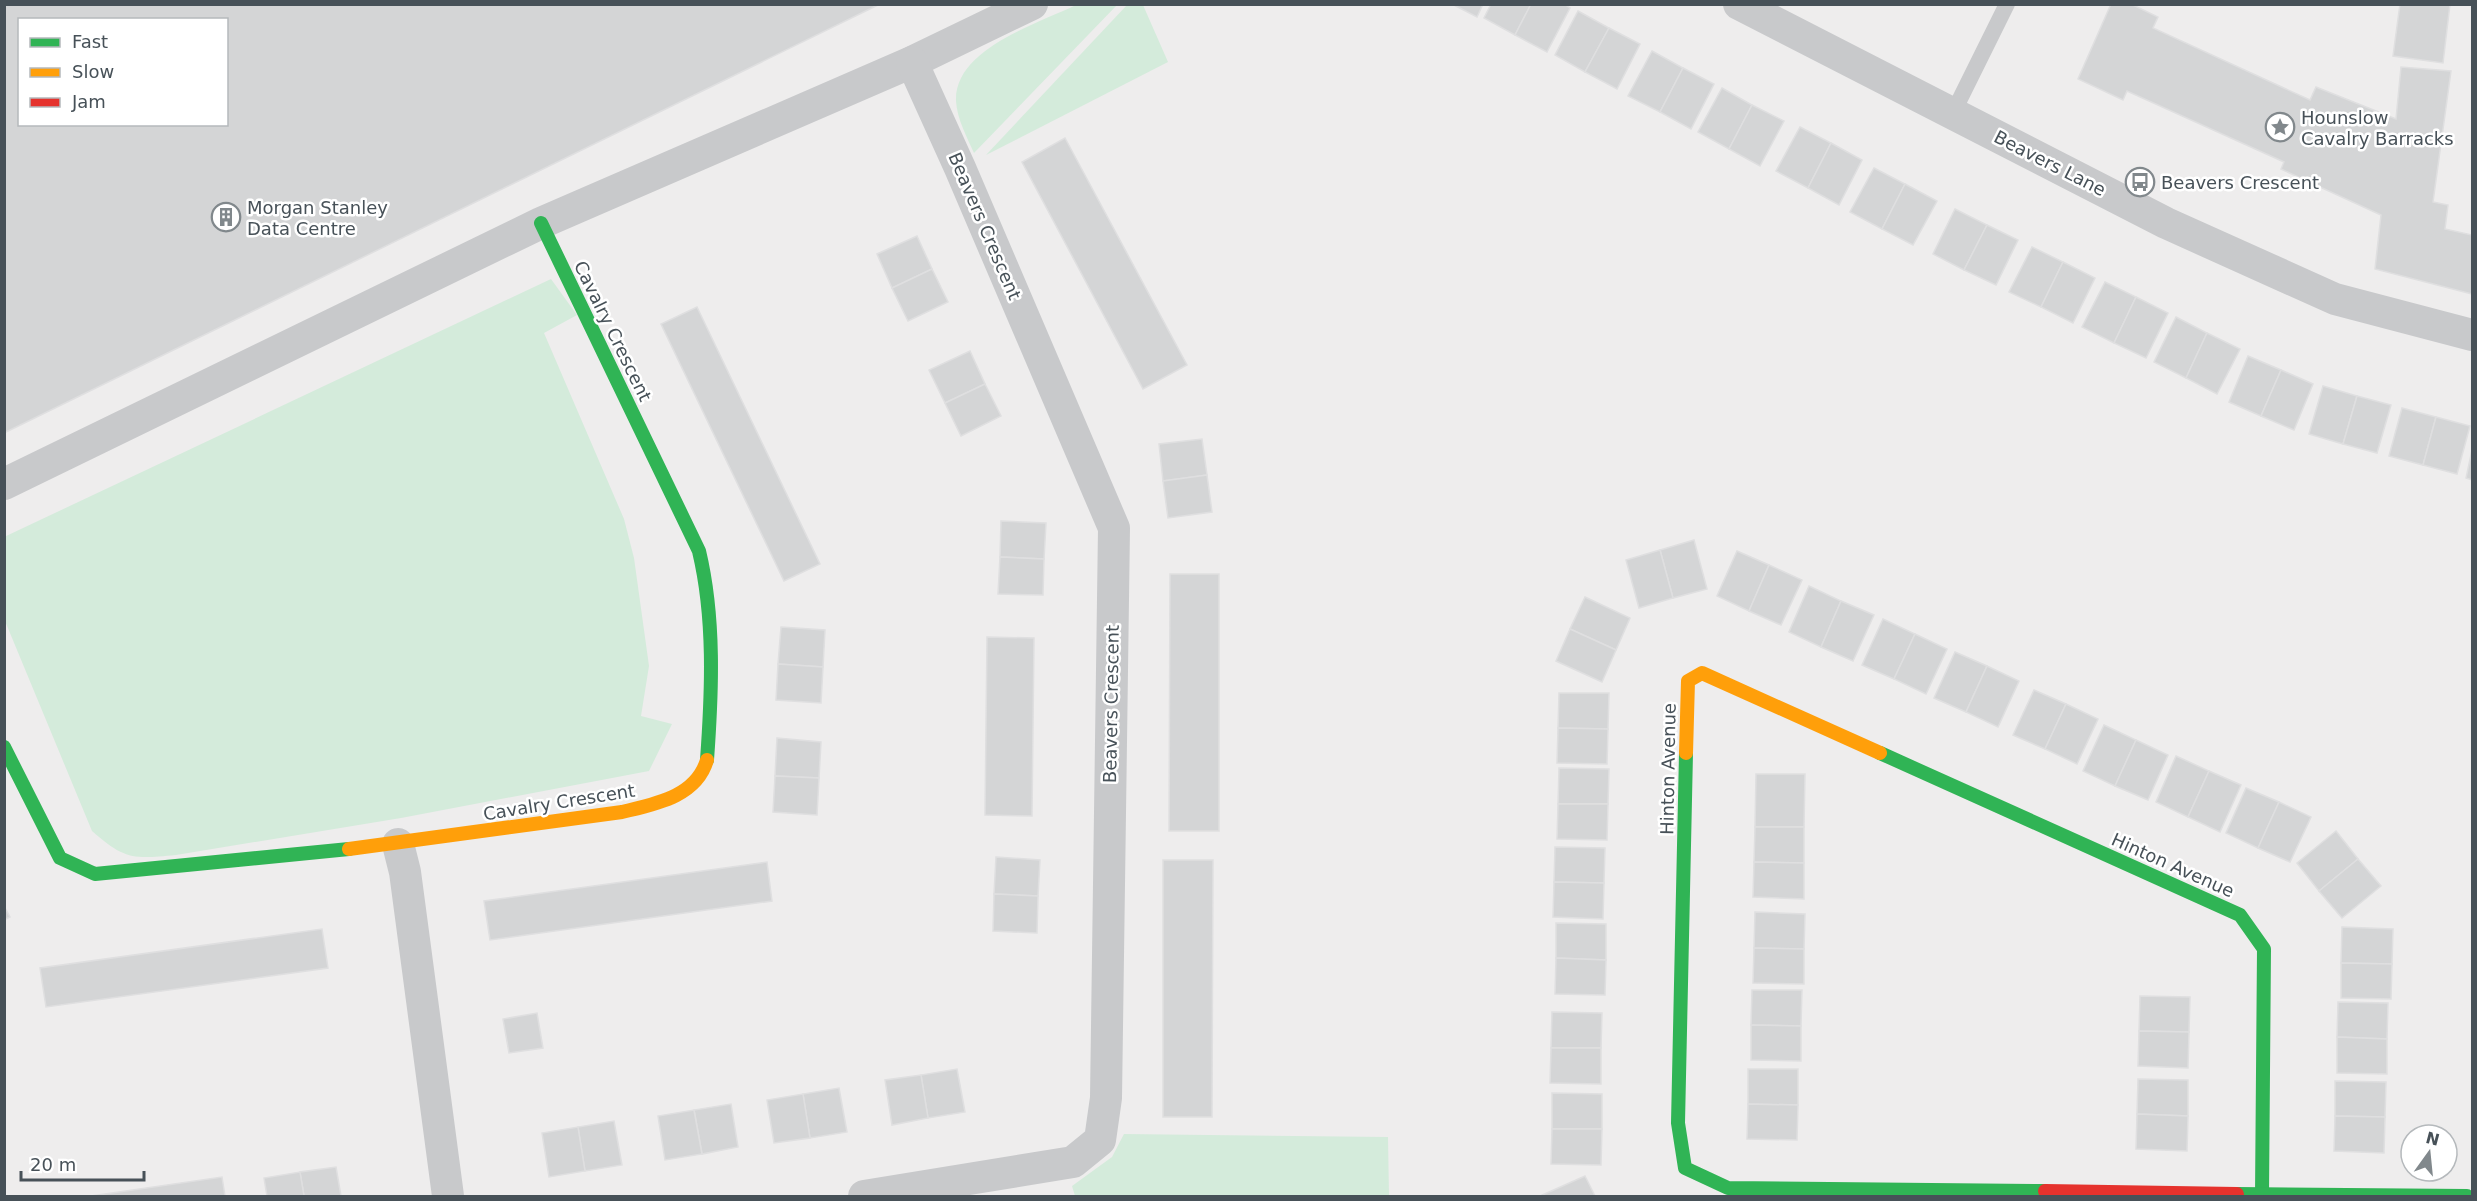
<svg xmlns="http://www.w3.org/2000/svg" width="2477" height="1201" viewBox="0 0 2477 1201" font-family="'DejaVu Sans',sans-serif">
	<style>
		.green { fill: #d4ebdb }
		.building { fill: #d4d5d6; stroke: #dfdfe0; stroke-width: 1.5; fill-rule: evenodd }
		.lines { fill: none; stroke-linecap: round; stroke-linejoin: round }
		.lane { stroke: #c8c9cb; stroke-width: 16 }
		.street { stroke: #c8c9cb; stroke-width: 32 }
		.fast { stroke: #30b455; stroke-width: 14 }
		.slow { stroke: #ff9f0a; stroke-width: 14 }
		.jam { stroke: #e5322d; stroke-width: 14 }
		.labels { text-anchor: middle; dominant-baseline: central; stroke-width: 5; stroke-linejoin: round; paint-order: stroke }
		.poi-label { font-size: 18px; fill: #475158; stroke: #fff; text-anchor: start }
		.street-label { font-size: 18px; fill: #475158; stroke: #fff }
	</style>
	<rect width="100%" height="100%" fill="#eeeded"/>
	<g class="green">
		<path d="M1076 5H1117L974 153C967 137 957 119 956 101 954 49 1037 24 1076 5Z"/>
		<path d="M1127 5H1143L1168 62 986 155Z"/>
		<path d="M551 279 577 315 544 333 624 519 634 558 649 666 641 716 672 724 649 771 401 818 176 855C133 859 125 860 92 831L5 621 4 537Z"/>
		<path d="M1124 1134 1388 1137 1389 1196H1075L1072 1186 1112 1157Z"/>
	</g>
	<g class="building">
		<path d="M4 4H880L4 433ZM20 20H226V124H20Z"/>
		<path d="M1452 4H1483L1477 17Z"/>
		<path d="M1491 4H1531L1515 35 1484 18Z"/>
		<path d="M1531 4H1564L1570 8 1547 52 1515 35Z"/>
		<path d="M2111 4H2131L2158 17 2153 28 2310 100 2316 87 2396 119 2401 67 2451 71 2433 202 2448 205 2445 229 2472 235V294L2375 269 2381 215 2281 169 2284 162 2127 91 2123 100 2078 79Z"/>
		<path d="M2400 4H2450L2443 63 2393 56Z"/>
		<path d="M1578 11 1609 28 1585 72 1555 55Z"/>
		<path d="M1609 28 1640 44 1617 89 1585 72Z"/>
		<path d="M1652 51 1683 68 1660 112 1628 96Z"/>
		<path d="M1683 68 1714 84 1691 129 1660 112Z"/>
		<path d="M1722 88 1752 105 1729 149 1698 132Z"/>
		<path d="M1752 105 1784 121 1760 166 1729 149Z"/>
		<path d="M1800 127 1831 143 1808 188 1776 171Z"/>
		<path d="M1065 138 1187 365 1143 389 1022 162Z"/>
		<path d="M1831 143 1862 160 1839 205 1808 188Z"/>
		<path d="M1874 168 1905 184 1882 229 1850 212Z"/>
		<path d="M1905 184 1937 201 1913 245 1882 229Z"/>
		<path d="M1955 209 1987 225 1964 270 1933 254Z"/>
		<path d="M1987 225 2018 240 1996 285 1964 270Z"/>
		<path d="M917 236 932 269 892 288 877 254Z"/>
		<path d="M2032 247 2063 262 2041 307 2009 292Z"/>
		<path d="M2063 262 2095 278 2073 323 2041 307Z"/>
		<path d="M932 269 948 302 908 321 892 288Z"/>
		<path d="M2105 282 2136 297 2114 343 2082 327Z"/>
		<path d="M2136 297 2168 313 2146 358 2114 343Z"/>
		<path d="M697 307 820 564 784 581 661 324Z"/>
		<path d="M2176 317 2207 333 2186 378 2154 362Z"/>
		<path d="M2207 333 2240 349 2217 394 2186 378Z"/>
		<path d="M970 351 985 384 945 403 929 370Z"/>
		<path d="M2248 356 2281 370 2261 416 2229 402Z"/>
		<path d="M2281 370 2313 384 2294 430 2261 416Z"/>
		<path d="M985 384 1001 416 961 436 945 403Z"/>
		<path d="M2323 386 2357 396 2343 444 2309 434Z"/>
		<path d="M2357 396 2391 405 2377 453 2343 444Z"/>
		<path d="M2402 408 2436 417 2423 465 2389 456Z"/>
		<path d="M2436 417 2470 426 2457 474 2423 465Z"/>
		<path d="M1202 439 1207 475 1163 481 1159 444Z"/>
		<path d="M2472 450V480L2466 478Z"/>
		<path d="M1207 475 1212 512 1168 518 1163 481Z"/>
		<path d="M1001 521 1046 523 1044 559 1000 557Z"/>
		<path d="M1694 540 1707 589 1673 598 1660 550Z"/>
		<path d="M1660 550 1673 598 1639 608 1626 560Z"/>
		<path d="M1737 551 1769 565 1749 611 1717 596Z"/>
		<path d="M1000 557 1044 559 1043 595 998 594Z"/>
		<path d="M1769 565 1802 580 1781 625 1749 611Z"/>
		<path d="M1170 574H1219V831H1169Z"/>
		<path d="M1809 586 1841 601 1821 647 1789 632Z"/>
		<path d="M1585 597 1630 618 1616 650 1570 629Z"/>
		<path d="M1841 601 1874 615 1853 661 1821 647Z"/>
		<path d="M1883 619 1915 634 1894 679 1862 665Z"/>
		<path d="M781 627 825 630 823 667 778 664Z"/>
		<path d="M1570 629 1616 650 1602 682 1556 661Z"/>
		<path d="M1915 634 1947 649 1926 694 1894 679Z"/>
		<path d="M987 637 1034 638 1032 816 985 815Z"/>
		<path d="M1955 652 1987 666 1966 712 1934 698Z"/>
		<path d="M778 664 823 667 821 703 776 700Z"/>
		<path d="M1987 666 2019 681 1998 727 1966 712Z"/>
		<path d="M2034 690 2066 704 2045 749 2013 735Z"/>
		<path d="M1559 693H1609L1608 729 1558 728Z"/>
		<path d="M2066 704 2098 719 2077 764 2045 749Z"/>
		<path d="M2104 725 2136 740 2115 786 2083 771Z"/>
		<path d="M1558 728 1608 729 1607 764 1557 763Z"/>
		<path d="M777 738 821 742 819 778 775 776Z"/>
		<path d="M2136 740 2168 755 2148 800 2115 786Z"/>
		<path d="M2176 756 2209 771 2188 817 2156 802Z"/>
		<path d="M1559 768 1609 769 1608 804H1558Z"/>
		<path d="M2209 771 2241 785 2220 832 2188 817Z"/>
		<path d="M1756 774H1805L1804 827H1755Z"/>
		<path d="M775 776 819 778 817 815 773 812Z"/>
		<path d="M2246 788 2279 802 2258 848 2226 833Z"/>
		<path d="M2279 802 2311 817 2290 862 2258 848Z"/>
		<path d="M1558 804H1608L1607 840 1557 839Z"/>
		<path d="M1755 827H1804V863L1754 862Z"/>
		<path d="M2336 831 2358 859 2319 891 2297 863Z"/>
		<path d="M1555 847 1605 848 1604 883 1554 882Z"/>
		<path d="M996 857 1040 860 1038 896 994 894Z"/>
		<path d="M2358 859 2381 886 2342 918 2319 891Z"/>
		<path d="M1163 860H1213L1212 1117H1163Z"/>
		<path d="M767 862 772 901 490 940 484 901Z"/>
		<path d="M1754 862 1804 863V899L1753 897Z"/>
		<path d="M1554 882 1604 883 1603 919 1553 917Z"/>
		<path d="M994 894 1038 896 1037 933 993 931Z"/>
		<path d="M4 906 10 917 4 920Z"/>
		<path d="M1755 912 1805 914 1804 949 1754 948Z"/>
		<path d="M1556 923 1606 924V960L1556 958Z"/>
		<path d="M2342 927 2393 929 2392 964 2341 963Z"/>
		<path d="M322 929 328 968 46 1007 40 968Z"/>
		<path d="M1754 948 1804 949V984L1753 983Z"/>
		<path d="M1556 958 1606 960 1605 995 1555 994Z"/>
		<path d="M2341 963 2392 964 2391 999 2341 998Z"/>
		<path d="M1752 990H1802L1801 1026 1751 1025Z"/>
		<path d="M2140 996 2190 997 2189 1032 2139 1031Z"/>
		<path d="M2338 1002 2388 1003 2387 1039 2337 1037Z"/>
		<path d="M1552 1012 1602 1013 1601 1048H1551Z"/>
		<path d="M537 1013 543 1048 509 1053 503 1019Z"/>
		<path d="M1751 1025 1801 1026V1061L1751 1060Z"/>
		<path d="M2139 1031 2189 1032 2188 1068 2138 1066Z"/>
		<path d="M2337 1037 2387 1039V1074L2337 1073Z"/>
		<path d="M1551 1048H1601V1084L1550 1083Z"/>
		<path d="M957 1069 965 1112 928 1118 921 1075Z"/>
		<path d="M1748 1069H1798V1105L1748 1104Z"/>
		<path d="M921 1075 928 1118 892 1125 885 1080Z"/>
		<path d="M2138 1079 2188 1080V1116L2137 1114Z"/>
		<path d="M2335 1081 2386 1082 2385 1117 2335 1116Z"/>
		<path d="M839 1088 847 1132 810 1138 803 1094Z"/>
		<path d="M1552 1093 1602 1094V1129H1552Z"/>
		<path d="M803 1094 810 1138 774 1143 767 1100Z"/>
		<path d="M731 1104 738 1147 702 1154 694 1110Z"/>
		<path d="M1748 1104 1798 1105 1797 1140 1747 1139Z"/>
		<path d="M694 1110 702 1154 665 1160 658 1116Z"/>
		<path d="M2137 1114 2188 1116 2187 1151 2136 1149Z"/>
		<path d="M2335 1116 2385 1117 2384 1153 2334 1151Z"/>
		<path d="M614 1121 622 1165 585 1171 578 1127Z"/>
		<path d="M578 1127 585 1171 549 1177 542 1133Z"/>
		<path d="M1552 1129H1602L1601 1165 1551 1164Z"/>
		<path d="M336 1167 341 1196H304L300 1172Z"/>
		<path d="M300 1172 304 1196H267L264 1178Z"/>
		<path d="M1585 1176 1595 1196H1540Z"/>
		<path d="M222 1177 225 1196H91Z"/>
	</g>
	<g class="lines">
		<path class="lane" d="M1953 113 2007 4"/>
		<g class="street">
			<path d="M1739 4 2166 223 2335 299 2472 335"/>
			<path d="M4 484 541 223 912 62 1032 4"/>
			<path d="M398 844 405 872 448 1196"/>
			<path d="M864 1196 1073 1162 1100 1140 1106 1098 1114 528 960 168 912 62"/>
		</g>
		<g class="fast">
			<path d="M541 223 699 551C715 618 712 691 707 760"/>
			<path d="M4 747 60 858 95 874 349 849"/>
			<path d="M1686 753 1678 1123 1685 1168 1728 1188 2045 1191"/>
			<path d="M1880 753 2240 915 2264 949 2262 1195"/>
			<path d="M2237 1194 2467 1196"/>
		</g>
		<g class="slow">
			<path d="M1686 753 1688 681 1702 673 1880 753"/>
			<path d="M349 849 622 812C655 804 696 797 707 760"/>
		</g>
		<path class="jam" d="M2045 1191 2237 1194"/>
	</g>
	<defs>
		<g id="sight-ring" transform="scale(1.5)"><circle r="9.5" fill="#fff" stroke="#81888c" stroke-width="1.5"/><path d="M0-6L1.8-2.2L6-1.7L2.9 1.2L3.7 5.4L0 3.3L-3.7 5.4L-2.9 1.2L-6-1.7L-1.8-2.2Z" fill="#81888c"/></g>
		<g id="bus-ring" transform="scale(1.5)"><circle r="9.5" fill="#fff" stroke="#81888c" stroke-width="1.5"/><path d="M-5-6H5V4H4V6H2V4H-2V6H-4V4H-5ZM-3.5-4V0h7V-4ZM-3.5 1.2v1.5H-2V1.2ZM2 1.2v1.5H3.5V1.2Z" fill="#81888c"/></g>
		<g id="building-ring" transform="scale(1.5)"><circle r="9.5" fill="#fff" stroke="#81888c" stroke-width="1.5"/><path d="M-4-6H4V6H1V3H-1V6H-4ZM-2.5-4.3h1.7v1.8h-1.7ZM.8-4.3h1.7v1.8H.8ZM-2.5-1h1.7V.8h-1.7ZM.8-1h1.7V.8H.8Z" fill="#81888c"/></g>
	</defs>
	<g fill-rule="evenodd">
		<use href="#sight-ring" x="2280" y="127"/>
		<use href="#bus-ring" x="2140" y="182"/>
		<use href="#building-ring" x="226" y="217"/>
	</g>
	<g class="labels">
		<g class="poi-label">
			<text x="2301" y="117">Hounslow<tspan x="2301" dy="21">Cavalry Barracks</tspan></text>
			<text x="2161" y="182">Beavers Crescent</text>
			<text x="247" y="207">Morgan Stanley<tspan x="247" dy="21">Data Centre</tspan></text>
		</g>
		<g class="street-label">
			<text transform="translate(2050 163) rotate(27)">Beavers Lane</text>
			<text transform="translate(985 226) rotate(67)">Beavers Crescent</text>
			<text transform="translate(613 331) rotate(64)">Cavalry Crescent</text>
			<text transform="translate(1111 704) rotate(-89)">Beavers Crescent</text>
			<text transform="translate(1668 769) rotate(-89)">Hinton Avenue</text>
			<text transform="translate(559 802) rotate(-9)">Cavalry Crescent</text>
			<text transform="translate(2173 865) rotate(24)">Hinton Avenue</text>
		</g>
	</g>
	<rect width="2477" height="1201" fill="none" stroke="#475158" stroke-width="12"/>
	<rect x="18" y="18" width="210" height="108" fill="#ffffff" stroke="#b5b9bc" stroke-width="1.5"/>
	<rect x="30" y="38" width="30" height="9" fill="#30b455" stroke="#b5b9bc" stroke-width="1.5"/>
	<text x="72" y="48" font-size="18" fill="#475158">Fast</text>
	<rect x="30" y="68" width="30" height="9" fill="#ff9f0a" stroke="#b5b9bc" stroke-width="1.5"/>
	<text x="72" y="78" font-size="18" fill="#475158">Slow</text>
	<rect x="30" y="98" width="30" height="9" fill="#e5322d" stroke="#b5b9bc" stroke-width="1.5"/>
	<text x="72" y="108" font-size="18" fill="#475158">Jam</text>
	<g transform="translate(2429 1153) rotate(15)"><circle r="28" fill="#ffffff" stroke="#b5b9bc" stroke-width="1.5"/>
	<path d="M0-4.5L10 22L0 15L-10 22Z" fill="#81888c"/>
	<text y="-9" font-size="16" font-weight="bold" text-anchor="middle" fill="#475158">N</text>
	</g>
	<path d="M21 1171v9h123v-9" fill="none" stroke="#475158" stroke-width="3"/>
	<text x="30" y="1171" font-size="18" fill="#475158" stroke="#ffffff" stroke-width="4.5" paint-order="stroke">20 m</text>
</svg>
